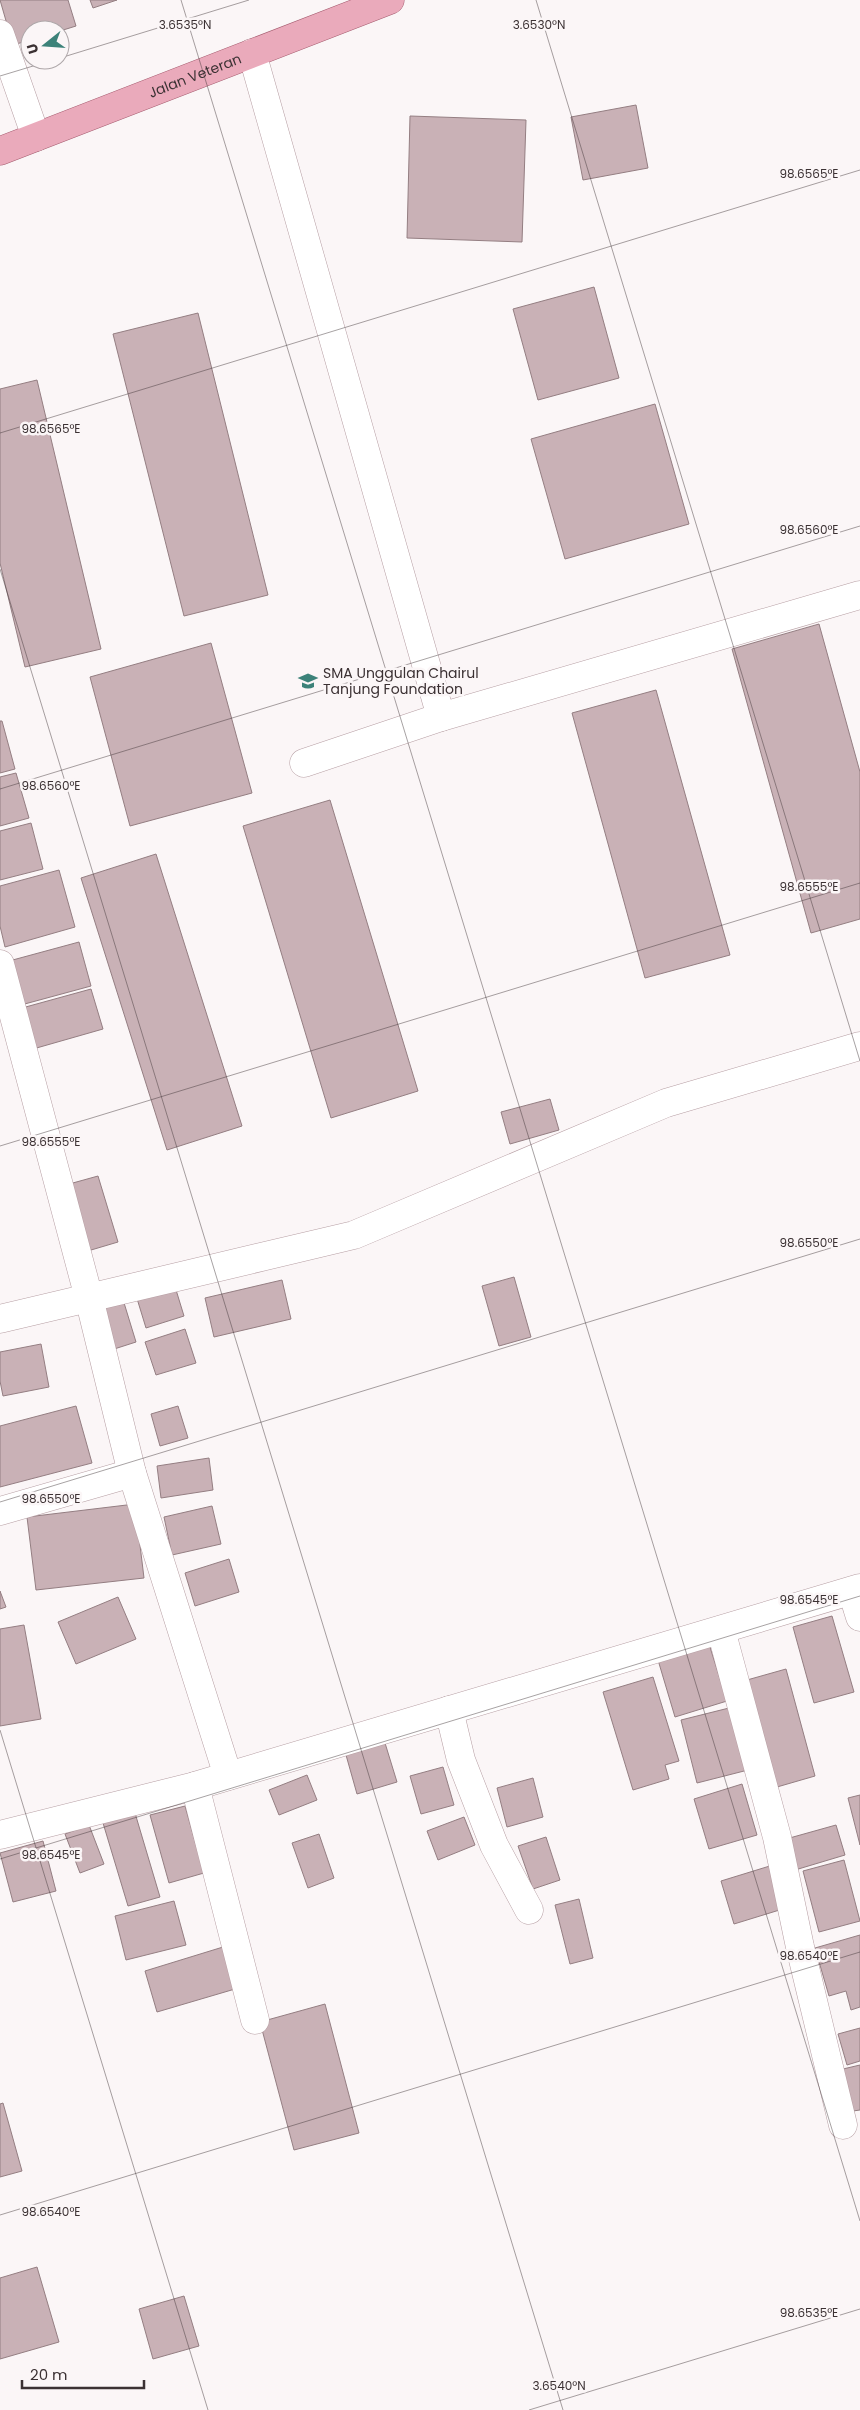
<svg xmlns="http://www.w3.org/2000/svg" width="860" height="2410" viewBox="0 0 860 2410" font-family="Poppins,sans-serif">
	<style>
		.building { fill: #c9b1b6; stroke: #947e82 }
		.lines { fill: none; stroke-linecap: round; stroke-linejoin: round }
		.minor-casing { stroke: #b79fa4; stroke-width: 29 }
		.major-casing { stroke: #a45b6e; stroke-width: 29 }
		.minor { stroke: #fff; stroke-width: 28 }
		.major { stroke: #eaaabb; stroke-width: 28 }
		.ticks { fill: none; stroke: #3b3133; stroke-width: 1; stroke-opacity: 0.45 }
		.labels { text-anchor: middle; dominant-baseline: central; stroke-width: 5; stroke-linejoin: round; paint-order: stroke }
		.street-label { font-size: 14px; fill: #3b3133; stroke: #fbf6f7 }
		.poi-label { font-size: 14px; fill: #3b3133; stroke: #fbf6f7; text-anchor: start }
		.ticks-label { font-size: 12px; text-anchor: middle; fill: #3b3133; stroke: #fbf6f7; stroke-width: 5; stroke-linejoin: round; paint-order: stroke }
	</style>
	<rect width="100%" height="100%" fill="#fbf6f7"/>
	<g class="building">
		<path d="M0 0H68L76 26 60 31 30 30V40L13 45Z"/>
		<path d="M90 0H117L93 8Z"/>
		<path d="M636 105 648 168 583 180 571 117Z"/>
		<path d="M410 116 526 120 522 242 407 238Z"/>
		<path d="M594 287 619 378 538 400 513 309Z"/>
		<path d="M198 313 268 595 184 616 113 334Z"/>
		<path d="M37 380 101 649 25 667 0 563V389Z"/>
		<path d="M655 404 689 524 565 559 531 439Z"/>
		<path d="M819 624 860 772V919L811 933 732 649Z"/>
		<path d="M211 643 252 793 130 826 90 677Z"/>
		<path d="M656 690 730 955 645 978 572 713Z"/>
		<path d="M0 721H2L15 769 0 773Z"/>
		<path d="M16 773 29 818 0 826V777Z"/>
		<path d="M330 800 418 1091 331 1118 243 826Z"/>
		<path d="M31 823 43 869 0 880V831Z"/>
		<path d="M156 854 242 1126 167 1150 81 878Z"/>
		<path d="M59 870 75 927 5 947 0 926V886Z"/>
		<path d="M79 942 91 986 21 1005 9 961Z"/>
		<path d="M91 989 103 1029 33 1049 22 1008Z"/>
		<path d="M550 1099 559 1130 510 1144 501 1112Z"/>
		<path d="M98 1176 118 1242 81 1253 62 1186Z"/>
		<path d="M514 1277 531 1337 499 1346 482 1286Z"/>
		<path d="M173 1280 184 1316 146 1328 135 1292Z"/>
		<path d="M282 1280 291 1319 214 1337 205 1298Z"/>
		<path d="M121 1293 136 1342 108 1351 93 1302Z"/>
		<path d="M185 1329 196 1363 156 1375 145 1342Z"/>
		<path d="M41 1344 49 1387 3 1396 0 1381V1352Z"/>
		<path d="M76 1406 92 1463 0 1487V1426Z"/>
		<path d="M178 1406 188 1438 160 1446 151 1414Z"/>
		<path d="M209 1458 213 1490 161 1498 157 1466Z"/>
		<path d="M135 1504 144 1578 36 1590 27 1517Z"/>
		<path d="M212 1506 221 1544 172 1555 164 1517Z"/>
		<path d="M229 1559 239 1592 195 1606 185 1573Z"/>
		<path d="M0 1591 6 1607 0 1609Z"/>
		<path d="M118 1597 136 1639 76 1664 58 1622Z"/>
		<path d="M832 1616 854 1692 814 1703 793 1627Z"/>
		<path d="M24 1625 41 1719 0 1726V1629Z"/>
		<path d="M709 1644 727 1701 675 1717 658 1660Z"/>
		<path d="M786 1669 815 1776 777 1787 747 1680Z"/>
		<path d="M653 1677 679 1761 665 1765 669 1779 633 1790 603 1692Z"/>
		<path d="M733 1707 748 1770 697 1783 681 1720Z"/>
		<path d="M385 1743 397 1782 357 1794 346 1755Z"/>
		<path d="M443 1767 454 1805 421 1814 410 1776Z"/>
		<path d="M307 1775 317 1800 279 1815 269 1790Z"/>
		<path d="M533 1778 543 1817 507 1827 497 1788Z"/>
		<path d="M742 1784 757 1835 709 1849 694 1799Z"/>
		<path d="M860 1795V1845L848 1798Z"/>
		<path d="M185 1806 204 1873 169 1883 150 1815Z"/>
		<path d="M135 1813 160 1897 128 1906 103 1823Z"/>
		<path d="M464 1817 475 1845 438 1860 427 1831Z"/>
		<path d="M89 1825 104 1864 80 1873 65 1834Z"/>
		<path d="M836 1825 845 1855 795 1870 786 1839Z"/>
		<path d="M319 1834 334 1878 308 1888 292 1843Z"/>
		<path d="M546 1837 560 1880 533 1889 518 1846Z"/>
		<path d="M43 1841 56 1891 13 1902 0 1853Z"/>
		<path d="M844 1860 860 1921 819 1932 803 1871Z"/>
		<path d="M773 1865 786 1908 734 1924 721 1881Z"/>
		<path d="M579 1899 593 1958 570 1964 555 1905Z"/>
		<path d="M174 1901 186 1945 126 1960 115 1916Z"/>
		<path d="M860 1935V2007L851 2010 846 1991 829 1996 815 1948Z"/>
		<path d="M223 1947 235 1989 157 2012 145 1971Z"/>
		<path d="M325 2004 359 2133 294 2150 260 2022Z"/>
		<path d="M860 2028V2061L847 2065 838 2034Z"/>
		<path d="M860 2065V2110L853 2111 843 2069Z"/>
		<path d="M3 2103 22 2171 0 2177V2104Z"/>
		<path d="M37 2267 59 2342 0 2359V2278Z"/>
		<path d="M184 2296 199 2346 153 2359 139 2309Z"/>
	</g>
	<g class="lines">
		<g class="minor-casing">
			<g id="minor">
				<path d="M0 34 36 137"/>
				<path d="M252 53 441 717 860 595"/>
				<path d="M304 763 441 717"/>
				<path d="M0 964 89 1298 132 1473 228 1776"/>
				<path d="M0 1319 354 1235 666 1103 860 1046"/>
				<path d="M0 1511 132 1473"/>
				<path d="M852 1591 860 1617"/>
				<path d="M721 1630 777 1837 800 1947 843 2125"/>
				<path d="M449 1710 461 1760 494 1845 529 1910"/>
				<path d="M195 1786 255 2020"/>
				<path d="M0 1835 195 1786 860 1588"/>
			</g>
		</g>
		<g class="major-casing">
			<g id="major">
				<path id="s1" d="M0 151 390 0"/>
			</g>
		</g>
		<use href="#minor" class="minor"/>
		<use href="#major" class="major"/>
	</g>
	<path class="ticks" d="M181 0 860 2221M536 0 860 1061M60 58 249 0M0 76 53 60M0 433 860 170M0 569 563 2410M0 789 860 526M0 1146 860 883M0 1502 860 1239M0 1730 208 2410M0 1859 860 1596M0 2215 860 1952M529 2410 860 2309"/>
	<defs>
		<g id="school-bare" transform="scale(1.5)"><path d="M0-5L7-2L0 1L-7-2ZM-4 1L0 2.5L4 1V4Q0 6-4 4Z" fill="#3c8279" stroke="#fbf6f7" stroke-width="2.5" paint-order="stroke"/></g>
	</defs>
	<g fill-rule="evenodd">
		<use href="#school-bare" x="308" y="681"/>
	</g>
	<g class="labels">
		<g class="street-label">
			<text stroke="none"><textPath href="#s1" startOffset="209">Jalan Veteran</textPath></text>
		</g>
		<g class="poi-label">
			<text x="323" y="673">SMA Unggulan Chairul<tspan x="323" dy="16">Tanjung Foundation</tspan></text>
		</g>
	</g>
	<g class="ticks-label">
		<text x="185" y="29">3.6535°N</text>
		<text x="539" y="29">3.6530°N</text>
		<text x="809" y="178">98.6565°E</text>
		<text x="51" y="433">98.6565°E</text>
		<text x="809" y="534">98.6560°E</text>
		<text x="51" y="790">98.6560°E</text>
		<text x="809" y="891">98.6555°E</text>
		<text x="51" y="1146">98.6555°E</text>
		<text x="809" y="1247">98.6550°E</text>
		<text x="51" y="1503">98.6550°E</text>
		<text x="809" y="1604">98.6545°E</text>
		<text x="51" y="1859">98.6545°E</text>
		<text x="809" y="1960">98.6540°E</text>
		<text x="51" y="2216">98.6540°E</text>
		<text x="809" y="2317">98.6535°E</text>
		<text x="559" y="2390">3.6540°N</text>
	</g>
	<g transform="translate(45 45) rotate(253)"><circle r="24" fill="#fbf6f7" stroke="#aea7a9"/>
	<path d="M0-4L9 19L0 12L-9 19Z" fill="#3c8279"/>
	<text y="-8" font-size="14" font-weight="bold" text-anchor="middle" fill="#3b3133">U</text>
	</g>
	<path d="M22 2380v8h122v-8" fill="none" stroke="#3b3133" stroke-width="2.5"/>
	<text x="30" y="2380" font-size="15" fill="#3b3133" stroke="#fbf6f7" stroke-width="4" paint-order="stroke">20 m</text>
</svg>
